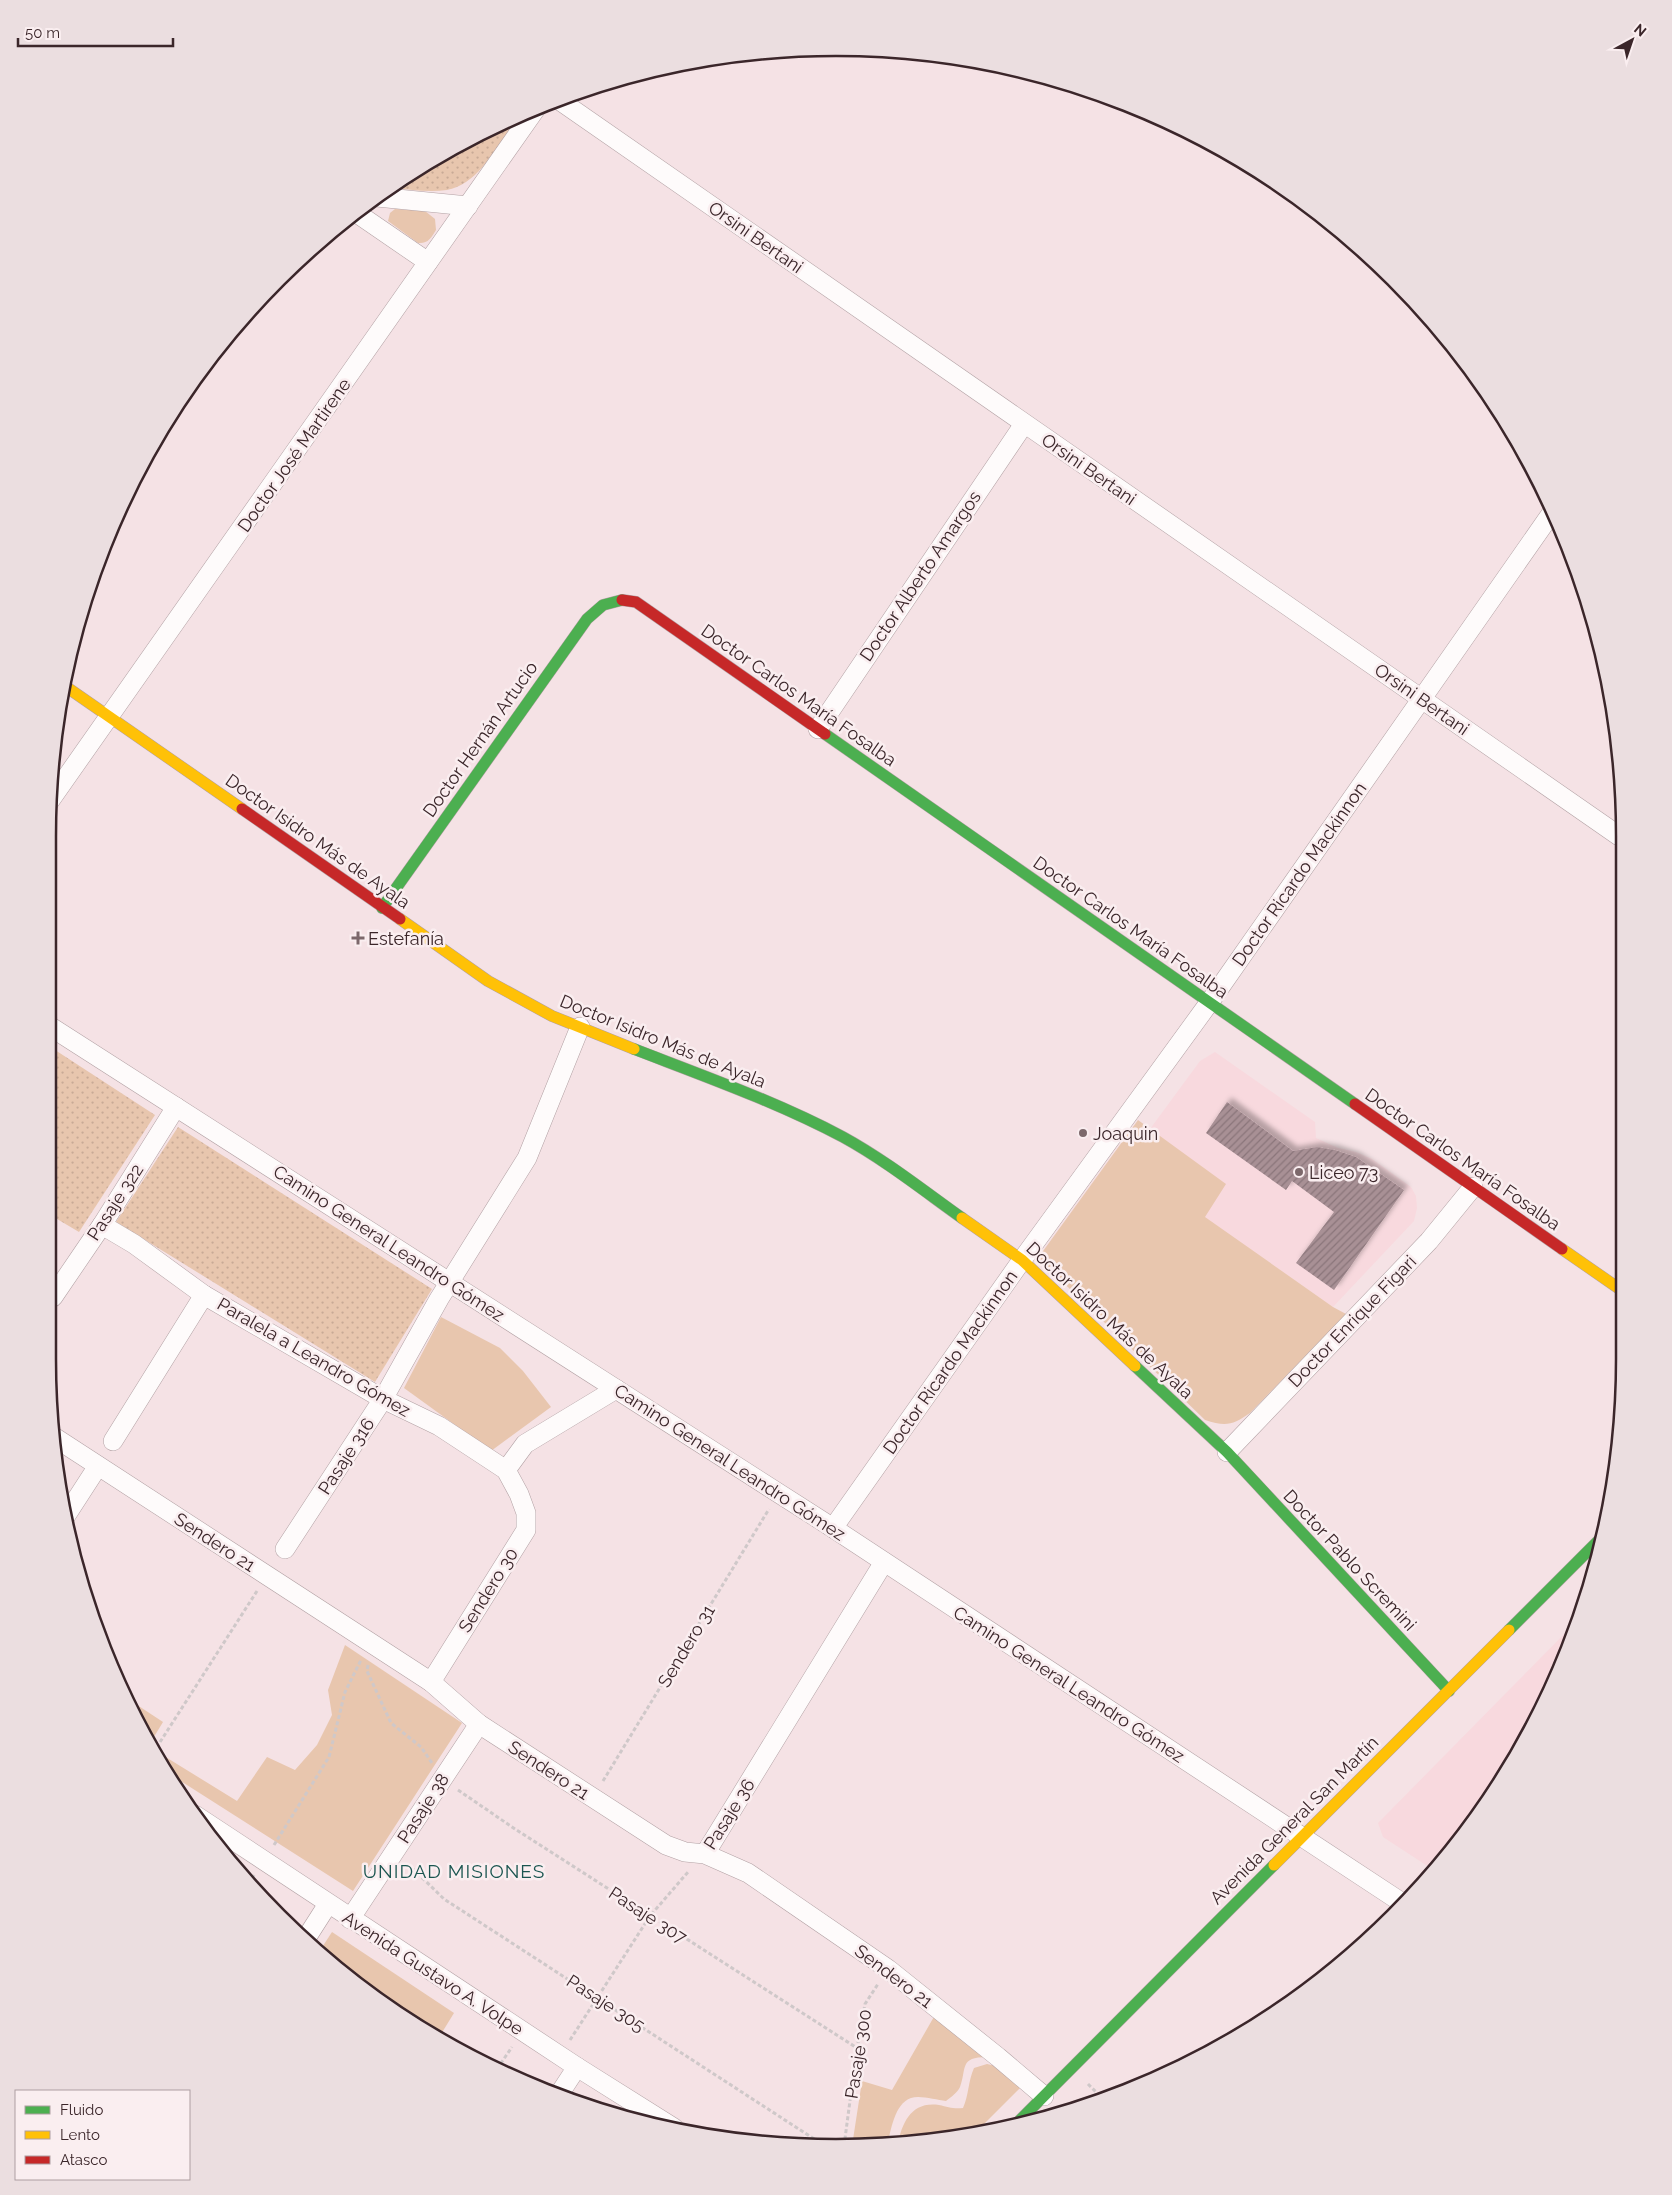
<svg xmlns="http://www.w3.org/2000/svg" width="1672" height="2195" viewBox="0 0 1672 2195" font-family="Raleway,sans-serif">
	<style>
		.built { fill: #f8d9de }
		.grass { fill: #e8c6ae }
		.park { fill: url(#park-dots) }
		.building { fill: url(#building-hatch); filter: url(#shadow) }
		.lines { fill: none; stroke-linecap: round; stroke-linejoin: round }
		.street-casing { stroke: #b2a1a4; stroke-width: 20 }
		.fast-casing { stroke: #b2a1a4; stroke-width: 12 }
		.slow-casing { stroke: #b2a1a4; stroke-width: 12 }
		.jam-casing { stroke: #b2a1a4; stroke-width: 12 }
		.path { stroke: #cfc8c9; stroke-width: 3; stroke-dasharray: 4 2.5; stroke-linecap: butt }
		.street { stroke: #fefbfb; stroke-width: 19 }
		.fast { stroke: #4caf50; stroke-width: 11 }
		.slow { stroke: #ffc107; stroke-width: 11 }
		.jam { stroke: #c62828; stroke-width: 11 }
		.poi-dot { fill: #7c686b; stroke: #faeef0; stroke-width: 2 }
		.labels { text-anchor: middle; dominant-baseline: central; stroke-width: 5; stroke-linejoin: round; paint-order: stroke }
		.street-label { font-size: 18px; fill: #3b262a; stroke: #faeef0 }
		.poi-label { font-size: 18px; fill: #3b262a; stroke: #faeef0; text-anchor: start }
		.neighbourhood-label { font-size: 19px; letter-spacing: 1px; fill: #1b5550; stroke: #faeef0 }
		.rim { fill: none; stroke: #3b262a; stroke-width: 2.5 }
	</style>
	<defs>
		<pattern id="park-dots" width="8" height="8" patternUnits="userSpaceOnUse" patternTransform="scale(1.25)"><rect width="8" height="8" fill="#e8c6ae"/><path d="M2 2h.1M6 6h.1" fill="none" stroke="#c8aa96" stroke-width="1.8" stroke-linecap="round"/></pattern>
		<pattern id="building-hatch" width="6" height="6" patternUnits="userSpaceOnUse" patternTransform="scale(1.25)"><rect width="6" height="6" fill="#a89095"/><path d="M-1 1l2-2M0 6l6-6M5 7l2-2" fill="none" stroke="#8a757a"/></pattern>
		<filter id="shadow"><feDropShadow dx="4.5" dy="-4.5" stdDeviation="2.5" flood-color="#0004"/></filter>
	</defs>
	<rect width="100%" height="100%" fill="#f5e2e5"/>
	<g class="built">
		<path d="M1215 1052 1315 1122 1316 1138 1338 1148 1356 1152 1372 1159 1411 1187 1416 1196 1417 1208 1414 1221 1333 1307 1204 1217 1150 1129 1200 1061Z"/>
		<path d="M1580 1618 1543 1708 1492 1797 1432 1869 1383 1837 1378 1823Z"/>
	</g>
	<g class="grass">
		<path d="M395 209 425 211 435 219 436 230C431 238 428 244 418 243L388 221 390 213Z"/>
		<path d="M1138 1120 1226 1184 1205 1217 1333 1307 1346 1314 1250 1413C1233 1425 1226 1427 1205 1420L1038 1258Z"/>
		<path d="M441 1317 500 1348 523 1371 551 1407 491 1451 404 1388Z"/>
		<path d="M345 1645 462 1723 353 1891 165 1771 159 1763 164 1756 237 1801 267 1757 295 1770 317 1745 332 1715 328 1690Z"/>
		<path d="M125 1697 163 1722 149 1745Z"/>
		<path d="M332 1932 454 2013 438 2039 356 1985 319 1952Z"/>
		<path d="M935 2015 987 2057C959 2057 967 2068 960 2087 957 2093 951 2097 946 2101 936 2100 920 2095 911 2098 894 2104 891 2131 887 2146H852L862 2081 892 2090Z"/>
		<path d="M987 2064 1000 2067 1022 2086 973 2135 898 2144C902 2122 912 2101 939 2105 948 2107 953 2109 963 2108 969 2095 968 2081 974 2068Z"/>
	</g>
	<g class="park">
		<path d="M518 116C501 141 479 185 447 190 428 193 408 189 389 188L398 180Z"/>
		<path d="M52 1048 155 1115 79 1232 52 1216Z"/>
		<path d="M178 1127 432 1289 375 1382 116 1222Z"/>
	</g>
	<path class="building" d="M1227 1102 1293 1151 1317 1147 1335 1150 1356 1157 1404 1190 1334 1290 1296 1263 1334 1212 1292 1181 1286 1190 1206 1133Z"/>
	<g class="lines">
		<g class="street-casing">
			<g id="street">
				<path d="M559 100 1619 836"/>
				<path d="M377 197 468 206"/>
				<path d="M358 214 428 262"/>
				<path d="M818 729 1024 424"/>
				<path d="M49 802 537 107"/>
				<path d="M51 1027 833 1528 1404 1904"/>
				<path d="M102 1225 134 1244 204 1295 383 1399 439 1426 506 1470 519 1494 526 1513V1530L431 1682"/>
				<path d="M53 1297 102 1225 176 1107"/>
				<path d="M54 1437 431 1682 479 1724 666 1845 685 1852 705 1854 748 1873 888 1969 998 2057 1044 2096"/>
				<path d="M113 1441 204 1295"/>
				<path d="M1227 1452 1429 1241 1473 1187"/>
				<path d="M506 1470 525 1444 616 1389"/>
				<path d="M65 1517 98 1466"/>
				<path d="M833 1528 1022 1260 1209 1003 1553 511"/>
				<path d="M285 1549 383 1399 439 1299 527 1158 580 1027"/>
				<path d="M195 1815 577 2067 674 2128"/>
				<path d="M705 1854 884 1562"/>
				<path d="M350 1919 479 1724"/>
				<path d="M305 1940 328 1904"/>
				<path d="M558 2096 577 2067"/>
			</g>
		</g>
		<g class="fast-casing">
			<g id="fast">
				<path d="M825 734 1355 1104"/>
				<path d="M382 908 587 619 603 605 622 600"/>
				<path d="M634 1049C704 1076 777 1102 843 1137 885 1160 924 1191 962 1218"/>
				<path d="M1135 1366 1227 1452 1449 1691"/>
				<path d="M1509 1630 1600 1539"/>
				<path d="M1014 2126 1274 1865"/>
			</g>
		</g>
		<g class="slow-casing">
			<g id="slow">
				<path d="M65 686 242 809"/>
				<path d="M400 919 488 981 552 1016 634 1049"/>
				<path d="M962 1218 1022 1260 1135 1366"/>
				<path d="M1562 1249 1624 1292"/>
				<path d="M1274 1865 1509 1630"/>
			</g>
		</g>
		<g class="jam-casing">
			<g id="jam">
				<path d="M622 600 636 602 825 734"/>
				<path d="M242 809 400 919"/>
				<path d="M1355 1104 1562 1249"/>
			</g>
		</g>
		<g class="path">
			<path d="M368 1665 367 1671 391 1723 421 1747 432 1763"/>
			<path d="M153 1753 257 1591"/>
			<path d="M603 1781 769 1509"/>
			<path d="M458 1790 515 1829 857 2048"/>
			<path d="M274 1845 329 1757 345 1692 361 1660"/>
			<path d="M408 1864 444 1899 825 2146"/>
			<path d="M249 1883 254 1875"/>
			<path d="M570 2040 650 1916 688 1872"/>
			<path d="M497 2069 512 2047"/>
			<path d="M1088 2084 1104 2100"/>
			<path d="M844 2146 857 2048 865 2004 878 1984"/>
		</g>
		<use href="#street" class="street"/>
		<use href="#fast" class="fast"/>
		<use href="#slow" class="slow"/>
		<use href="#jam" class="jam"/>
	</g>
	<g class="poi-dot">
		<path d="M355.5 930.5h5v5h5v5h-5v5h-5v-5h-5v-5h5z"/>
		<circle cx="1083" cy="1133" r="5"/>
		<circle cx="1299" cy="1172" r="5"/>
	</g>
	<g class="labels">
		<g class="street-label">
			<text transform="translate(756 237) rotate(35)">Orsini Bertani</text>
			<text transform="translate(294 455) rotate(-55)">Doctor José Martirene</text>
			<text transform="translate(1089 469) rotate(35)">Orsini Bertani</text>
			<text transform="translate(920 576) rotate(-56)">Doctor Alberto Amargos</text>
			<text transform="translate(799 695) rotate(35)">Doctor Carlos María Fosalba</text>
			<text transform="translate(1422 699) rotate(35)">Orsini Bertani</text>
			<text transform="translate(480 739) rotate(-55)">Doctor Hernán Artucio</text>
			<text transform="translate(318 841) rotate(35)">Doctor Isidro Más de Ayala</text>
			<text transform="translate(1299 874) rotate(-55)">Doctor Ricardo Mackinnon</text>
			<text transform="translate(1131 927) rotate(35)">Doctor Carlos María Fosalba</text>
			<text transform="translate(663 1041) rotate(22)">Doctor Isidro Más de Ayala</text>
			<text transform="translate(1463 1159) rotate(35)">Doctor Carlos María Fosalba</text>
			<text transform="translate(115 1202) rotate(-57)">Pasaje 322</text>
			<text transform="translate(389 1243) rotate(33)">Camino General Leandro Gómez</text>
			<text transform="translate(1110 1320) rotate(43)">Doctor Isidro Más de Ayala</text>
			<text transform="translate(1352 1321) rotate(-46)">Doctor Enrique Figari</text>
			<text transform="translate(314 1357) rotate(30)">Paralela a Leandro Gómez</text>
			<text transform="translate(950 1362) rotate(-55)">Doctor Ricardo Mackinnon</text>
			<text transform="translate(346 1456) rotate(-57)">Pasaje 316</text>
			<text transform="translate(730 1462) rotate(33)">Camino General Leandro Gómez</text>
			<text transform="translate(215 1542) rotate(33)">Sendero 21</text>
			<text transform="translate(1350 1560) rotate(47)">Doctor Pablo Scremini</text>
			<text transform="translate(488 1590) rotate(-58)">Sendero 30</text>
			<text transform="translate(686 1646) rotate(-59)">Sendero 31</text>
			<text transform="translate(1069 1684) rotate(33)">Camino General Leandro Gómez</text>
			<text transform="translate(549 1770) rotate(33)">Sendero 21</text>
			<text transform="translate(423 1808) rotate(-57)">Pasaje 38</text>
			<text transform="translate(729 1814) rotate(-58)">Pasaje 36</text>
			<text transform="translate(1294 1820) rotate(-45)">Avenida General San Martín</text>
			<text transform="translate(648 1915) rotate(33)">Pasaje 307</text>
			<text transform="translate(433 1973) rotate(33)">Avenida Gustavo A. Volpe</text>
			<text transform="translate(894 1976) rotate(37)">Sendero 21</text>
			<text transform="translate(606 2003) rotate(33)">Pasaje 305</text>
			<text transform="translate(858 2054) rotate(-81)">Pasaje 300</text>
		</g>
		<g class="poi-label">
			<text x="368" y="938">Estefanía</text>
			<text x="1093" y="1133">Joaquin</text>
			<text x="1309" y="1172">Liceo 73</text>
		</g>
		<g class="neighbourhood-label">
			<text x="454" y="1871">UNIDAD MISIONES</text>
		</g>
	</g>
	<path d="M0 0H1672V2195H0ZM836 56H836A780 780 0 0 1 1616 836V1359A780 780 0 0 1 836 2139H836A780 780 0 0 1 56 1359V836A780 780 0 0 1 836 56Z" fill="#ebdee0" fill-rule="evenodd"/>
	<path class="rim" d="M836 56H836A780 780 0 0 1 1616 836V1359A780 780 0 0 1 836 2139H836A780 780 0 0 1 56 1359V836A780 780 0 0 1 836 56Z"/>
	<rect x="15" y="2090" width="175" height="90" fill="#faeef0" stroke="#ae9ea1"/>
	<rect x="25" y="2106" width="25" height="8" fill="#4caf50" stroke="#ae9ea1"/>
	<text x="60" y="2115" font-size="15" fill="#3b262a">Fluido</text>
	<rect x="25" y="2131" width="25" height="8" fill="#ffc107" stroke="#ae9ea1"/>
	<text x="60" y="2140" font-size="15" fill="#3b262a">Lento</text>
	<rect x="25" y="2156" width="25" height="8" fill="#c62828" stroke="#ae9ea1"/>
	<text x="60" y="2165" font-size="15" fill="#3b262a">Atasco</text>
	<g transform="translate(1632 40) rotate(40)" stroke="#faeef0" stroke-width="4" paint-order="stroke">
	<path d="M0-4L9 19L0 12L-9 19Z" fill="#3b262a"/>
	<text y="-8" font-size="14" font-weight="bold" text-anchor="middle" fill="#3b262a">N</text>
	</g>
	<path d="M18 38v8h155v-8" fill="none" stroke="#3b262a" stroke-width="2.5"/>
	<text x="25" y="38" font-size="15" fill="#3b262a" stroke="#faeef0" stroke-width="4" paint-order="stroke">50 m</text>
</svg>
